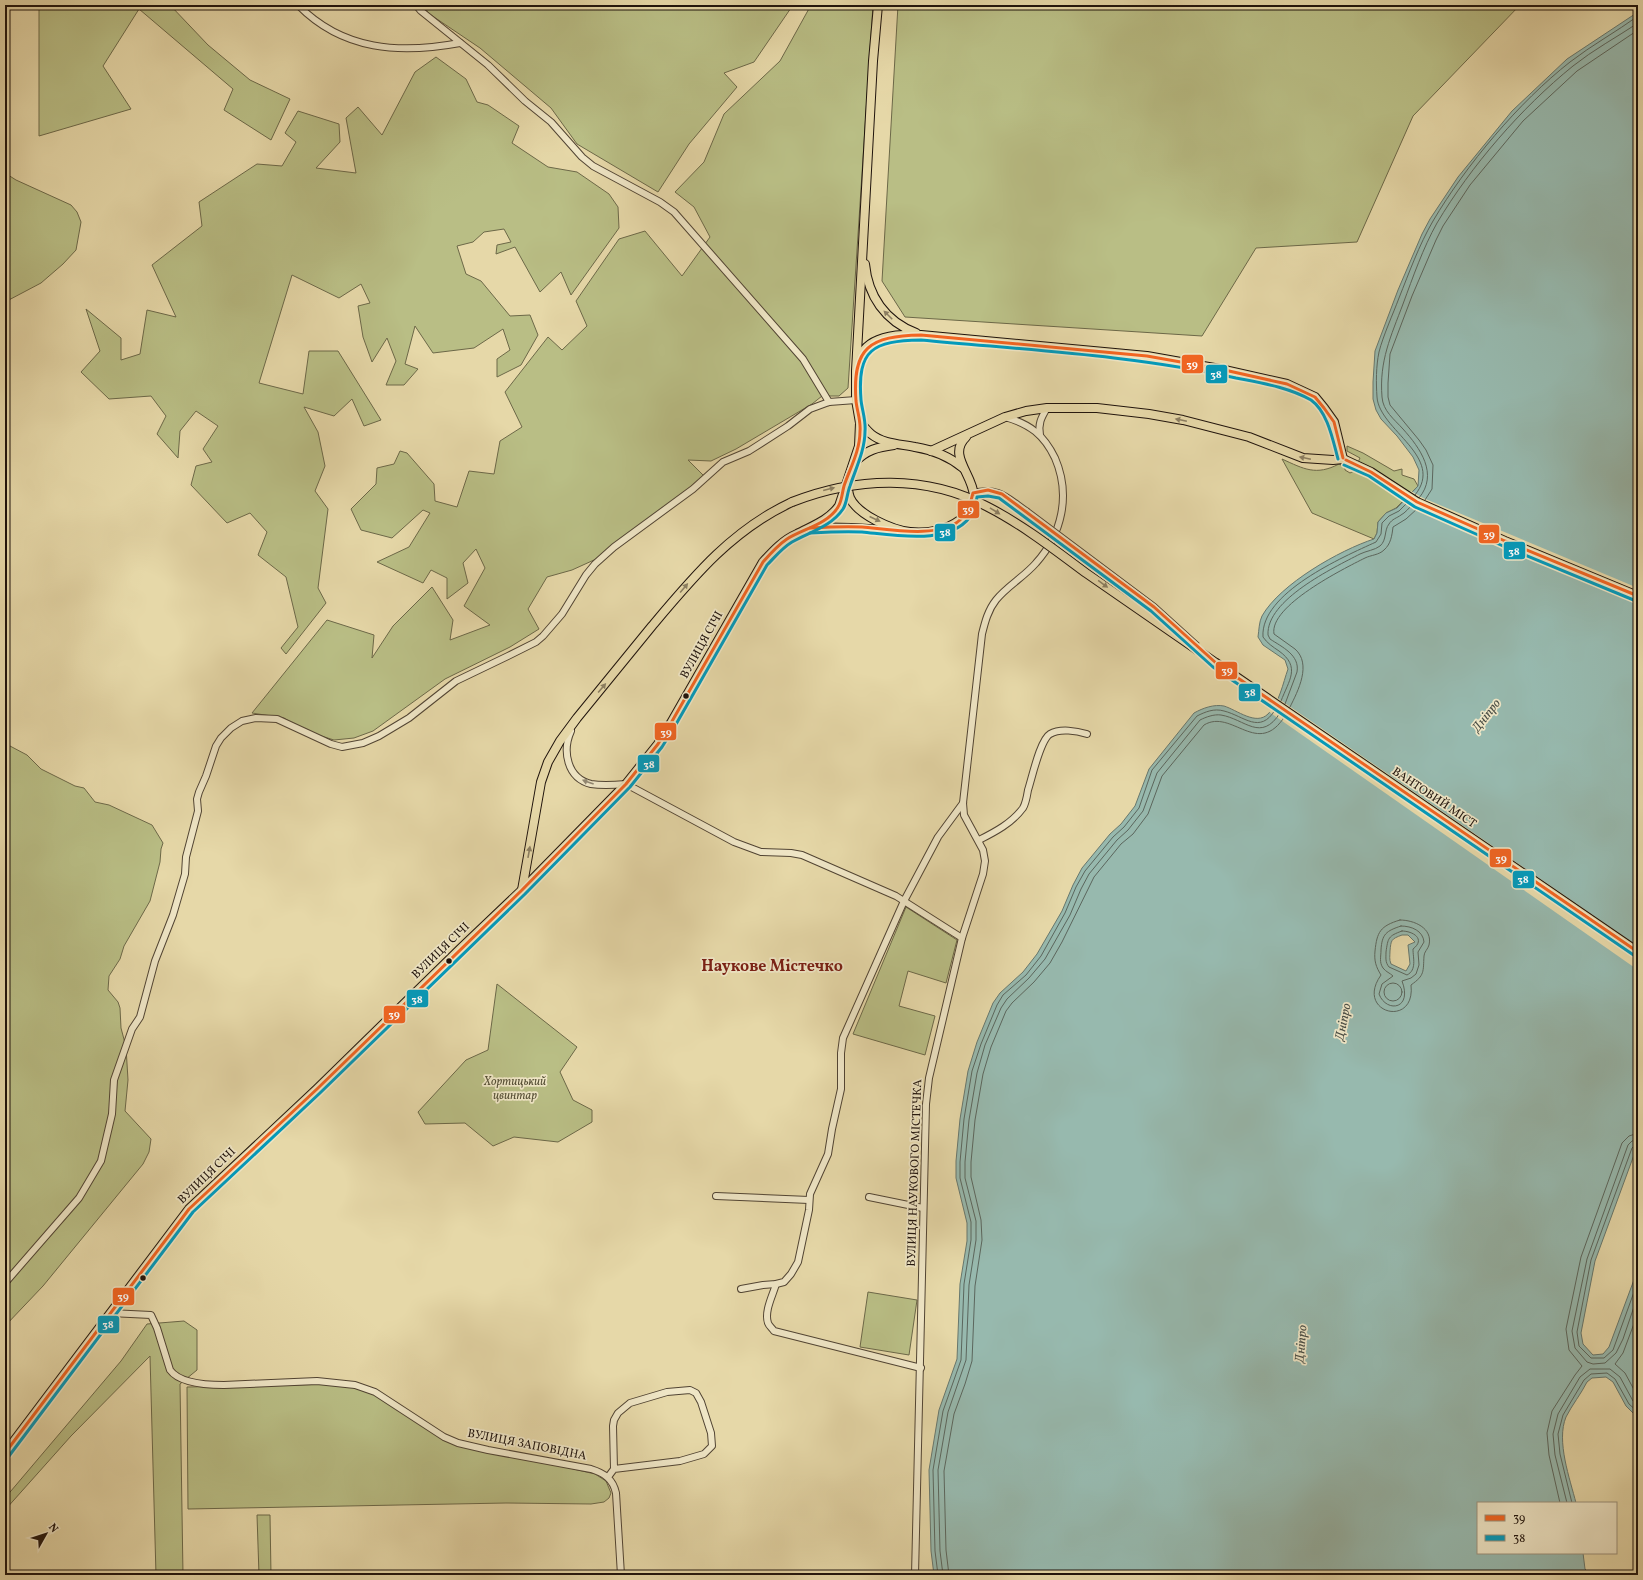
<svg xmlns="http://www.w3.org/2000/svg" width="1643" height="1580" viewBox="0 0 1643 1580" font-family="Vollkorn,serif">
	<style>
		.green { fill: #b9be85; stroke: #6c6848 }
		.water { fill: #97b9ae; stroke: #67776d; fill-rule: evenodd }
		.pier { fill: #e6d8a8 }
		.lines { fill: none; stroke-linecap: round; stroke-linejoin: round }
		.shore { stroke: #5b665d; stroke-width: 1 }
		.minor-casing { stroke: #514433; stroke-width: 8 }
		.major-casing { stroke: #1f130c; stroke-width: 10 }
		.minor { stroke: #efe6c6; stroke-width: 6 }
		.major { stroke: #e6d8a8; stroke-width: 8 }
		.minor-bridge-casing { stroke: #514433; stroke-width: 8; stroke-linecap: butt }
		.major-bridge-casing { stroke: #1f130c; stroke-width: 10; stroke-linecap: butt }
		.minor-bridge { stroke: #efe6c6; stroke-width: 6 }
		.major-bridge { stroke: #e6d8a8; stroke-width: 8 }
		.bus-1-casing { stroke: #efe6c6; stroke-width: 6 }
		.bus-2-casing { stroke: #efe6c6; stroke-width: 6 }
		.bus-1 { stroke: #f26522; stroke-width: 3 }
		.bus-2 { stroke: #039abb; stroke-width: 3 }
		.oneway { fill: #8c7f62 }
		.oneway2 { fill: #918772 }
		.bus-dot { fill: #1f130c; stroke: #efe6c6; stroke-width: 1.5 }
		.labels { text-anchor: middle; dominant-baseline: central; stroke-width: 3.5; stroke-linejoin: round; paint-order: stroke }
		.street-label { font-size: 12px; fill: #1f130c; stroke: #efe6c6 }
		.park-label { font-size: 12px; font-style: italic; fill: #554f36; stroke: #efe6c6 }
		.water-label { font-size: 13px; font-style: italic; fill: #494d45; stroke: #efe6c6 }
		.district-label { font-size: 16px; font-weight: bold; fill: #7a1f14; stroke: #efe6c6 }
		.line-badge { stroke: #efe6c6; stroke-width: 1.5 }
		.badge-label { font-size: 11px; text-anchor: middle; font-weight: bold; fill: #fff }
	</style>
	<rect width="100%" height="100%" fill="#e6d8a8"/>
	<filter id="stains"><feTurbulence type="fractalNoise" baseFrequency=".005" numOctaves="4"/><feColorMatrix values="0 0 0 0 .2 0 0 0 0 .09 0 0 0 0 .02 0 0 0 .5 -.17"/></filter>
	<radialGradient id="worn" r=".72"><stop offset=".6" stop-color="#630" stop-opacity="0"/><stop offset="1" stop-color="#630" stop-opacity=".3"/></radialGradient>
	<g class="green">
		<path d="M39 5H170L208 45 250 80 290 99 271 140 224 110 233 89 139 9 103 66 131 109 39 136Z"/>
		<path d="M424 5H793L754 62 724 73 737 87 689 144 658 192 577 144 551 108 480 48 428 13Z"/>
		<path d="M811 5H873L848 388 839 396H822L812 404 736 449 711 461 688 460 706 478 605 555 572 570 547 577 528 609 539 629 510 647 445 679 373 731 354 738 334 740 305 731 284 718 252 713 327 620 374 635 372 658 393 626 432 587 453 620 450 640 490 625 464 606 485 568 476 549 463 563 468 583 447 599V578L431 570 423 583 377 562 409 547 430 513 423 510 392 538 361 530 351 509 376 484 377 468 394 464 400 451 407 453 434 484 435 501 457 507 469 471 494 474 500 441 522 427 505 392 548 337 562 350 587 326 576 301 619 239 645 231 682 276 710 237 694 207 675 192 704 162 724 114 780 61Z"/>
		<path d="M898 5H1520L1413 116 1357 242 1256 248 1202 336 905 317 882 281Z"/>
		<path d="M436 57 466 79 477 102 488 105 519 126 512 143 548 167 577 172 609 194 618 207 619 228 571 295 561 272 540 292 515 247 496 254 497 245 511 242 504 229 484 232 473 242 457 246 466 274 481 281 510 316 530 315 538 335 521 365 497 377V359L510 350 503 329 474 348 433 353 415 326 405 364 418 369 404 385H386L396 361 387 338 372 362 363 337 358 306 370 303 361 284 339 298 292 275 259 383 303 394 309 351H338L381 420 364 426 352 399 334 416 304 407 318 432 325 466 315 491 328 509 318 588 326 603 286 654 281 648 298 627 286 577 258 555 267 532 250 513 227 523 191 485 196 466 212 462 203 449 218 426 196 411 180 431 178 458 157 434 166 416 151 396 109 399 81 372 100 351 86 309 121 338V360L140 354 147 310 176 317 152 265 202 226 199 202 257 164 282 166 296 142 285 133 298 111 339 124 340 142 316 168 356 173 346 118 358 107 382 135 415 72Z"/>
		<path d="M5 173 16 180 71 205 77 212 81 222 76 250 63 264 41 283 5 302Z"/>
		<path d="M1347 446 1363 453 1394 471 1402 469V475L1414 479 1418 486 1396 508 1386 513 1378 522 1377 533 1374 539 1312 513 1282 459C1304 469 1316 476 1339 464L1345 467V470L1350 473 1354 471 1360 458 1347 451Z"/>
		<path d="M5 741 10 746 27 755 41 769 75 786 84 788 95 802 109 805 152 825 163 843 161 849 160 862 150 901 124 946 120 959 109 976 108 990 118 1002 120 1008 121 1028 126 1047 128 1080 125 1111 151 1139 149 1152 143 1164 43 1286 5 1326Z"/>
		<path d="M906 907 957 940 946 983 908 971 899 1006 935 1016 925 1055 853 1034Z"/>
		<path d="M497 984 577 1047 560 1072 573 1100 592 1110V1122L558 1142 514 1137 493 1146 465 1123 425 1124 418 1112 466 1060 488 1050Z"/>
		<path d="M868 1292 917 1300 909 1355 860 1347Z"/>
		<path d="M184 1321 197 1330V1370L180 1384 183 1575H156L150 1356 71 1436 5 1510V1498L121 1361 147 1324Z"/>
		<path d="M341 1384 371 1393 462 1446 548 1463 595 1474 606 1481 611 1493 609 1498 604 1502 591 1504 506 1503 188 1509 187 1387Z"/>
		<path d="M257 1515H270L271 1575H259Z"/>
	</g>
	<path class="water" d="M1638 12V1144L1595 1261 1581 1333 1583 1344 1593 1355 1603 1354 1609 1347 1638 1269V1418L1626 1406 1613 1382 1606 1377 1592 1378 1587 1382C1581 1394 1572 1405 1566 1417 1556 1441 1570 1479 1576 1503H1478V1553H1583L1585 1569 1591 1575H934L931 1551 929 1470 939 1410 957 1359 960 1284 967 1241V1223L956 1178V1161L960 1119 968 1071 977 1042 993 1003 1000 993 1023 972 1037 954 1062 911 1073 885 1082 868 1110 834 1121 824 1135 806 1149 769 1194 713C1203 708 1214 704 1224 706 1237 710 1256 726 1268 714 1279 704 1283 683 1288 669L1285 660 1263 645 1258 637C1259 630 1259 622 1262 616 1280 584 1340 550 1374 539L1377 533 1378 522 1386 513 1397 508 1418 486 1419 470 1413 457 1397 436 1381 419 1376 410 1373 399V382L1375 351 1398 290 1422 234 1430 219 1458 177 1512 111 1567 59ZM1402 935H1408L1415 942 1408 945 1410 964 1406 971 1391 964C1389 959 1390 956 1390 951 1391 940 1391 939 1402 935Z"/>
	<g class="pier">
		<path d="M1411 491 1423 498 1638 588V601L1420 510 1402 499Z"/>
		<path d="M1276 697 1638 946V970L1268 711Z"/>
	</g>
	<g class="lines">
		<g class="shore">
			<path d="M1415 495C1446 457 1379 430 1377 397 1376 383 1376 366 1379 352 1383 336 1393 314 1399 298 1409 273 1419 245 1433 221 1466 165 1519 102 1570 62 1592 45 1616 32 1638 16"/>
			<path d="M1419 498C1439 474 1420 448 1403 429 1394 419 1383 411 1382 397 1379 361 1391 336 1403 304 1413 277 1423 248 1437 223 1471 166 1521 108 1573 66 1593 50 1617 37 1638 23"/>
			<path d="M1425 500 1432 489 1433 465 1426 450 1419 440 1390 405 1388 397V383L1390 354 1412 296 1436 240 1443 226 1470 185 1523 121 1577 71 1638 30"/>
			<path d="M1281 701C1289 680 1301 667 1279 651 1273 647 1267 643 1263 637 1260 593 1343 557 1376 542L1381 534 1382 523 1389 516 1399 511 1408 502"/>
			<path d="M1285 704 1297 672C1300 655 1282 647 1270 639L1268 635C1266 600 1333 568 1360 554 1366 551 1375 550 1380 546 1387 540 1384 530 1389 524 1392 519 1397 518 1401 515 1405 513 1409 508 1412 505"/>
			<path d="M1290 707C1298 691 1312 664 1295 649 1288 644 1281 639 1274 634 1269 606 1343 569 1365 558 1371 555 1379 555 1384 550 1391 544 1392 535 1393 527L1406 519 1418 508"/>
			<path d="M1400 920C1414 920 1433 928 1429 945 1428 949 1424 952 1424 956 1423 972 1425 975 1411 985 1416 1029 1354 1013 1381 975 1376 967 1374 961 1375 951 1377 932 1380 926 1400 920Z"/>
			<path d="M1401 926C1412 926 1423 931 1424 942L1418 952 1419 965 1416 974 1411 978 1402 981C1413 1010 1386 1013 1379 994L1382 984 1393 976C1390 973 1386 972 1383 968 1379 962 1381 957 1381 950 1382 934 1386 931 1401 926Z"/>
			<path d="M1402 931C1413 931 1426 939 1413 949 1413 958 1417 970 1407 975L1389 967C1385 962 1386 958 1386 952 1388 938 1388 936 1402 931Z"/>
			<circle cx="1393" cy="992" r="9"/>
			<path d="M1638 1139 1632 1141 1628 1145 1587 1259 1572 1331 1575 1348 1587 1362 1593 1364 1605 1363 1616 1353 1623 1339 1638 1295"/>
			<path d="M1638 1144 1635 1145 1632 1148 1591 1260 1577 1332 1579 1346 1591 1358H1604L1613 1350 1638 1281"/>
			<path d="M1638 1313 1623 1353 1615 1364 1625 1373 1638 1397"/>
			<path d="M1560 1503 1549 1455 1547 1433 1552 1411 1575 1375 1582 1366 1569 1350 1566 1329 1581 1257 1622 1143 1629 1136 1638 1133"/>
			<path d="M1567 1503 1555 1455 1553 1434 1558 1414 1580 1377 1590 1369H1610L1620 1377 1633 1401 1638 1405"/>
			<path d="M1572 1503 1560 1454 1558 1434 1563 1415 1584 1380 1591 1374 1607 1373 1615 1379 1629 1404 1638 1412"/>
			<path d="M938 1575 935 1551 933 1470 943 1411 961 1360 964 1284 971 1240V1222L960 1178V1162L964 1119 972 1071 981 1044 997 1005 1003 995 1026 975 1041 956 1065 913 1076 887 1085 871 1113 837 1124 827 1139 808 1152 770 1197 716C1205 712 1214 708 1224 711 1244 716 1260 735 1275 710"/>
			<path d="M943 1575 940 1551 938 1470 948 1412 966 1360 969 1285 976 1240V1221L965 1178V1162L969 1120 977 1073 985 1045 1001 1008 1007 999 1029 978 1045 959 1070 915 1081 889 1089 874 1117 840 1128 830 1143 811 1157 773 1200 720C1206 717 1214 714 1221 715 1245 719 1261 743 1280 713"/>
			<path d="M949 1575 946 1550 944 1471 954 1414 965 1384 972 1361 975 1286 982 1240 981 1220 971 1177V1162L975 1120 983 1074 991 1047 1006 1011 1012 1003 1034 982 1050 963 1062 942 1094 877 1121 844 1133 834 1148 814 1162 776 1204 725C1232 708 1258 759 1285 716"/>
		</g>
		<g class="minor-casing">
			<g id="minor">
				<path d="M298 5C343 51 400 54 460 43"/>
				<path d="M416 5 421 11 488 65 525 101 551 122 582 157 593 166 660 202 674 212 803 359 829 402"/>
				<path d="M1040 435C1038 424 1041 418 1047 408"/>
				<path d="M973 493C998 487 1006 497 1026 511"/>
				<path d="M571 731C562 751 567 778 591 784 603 786 615 785 626 784L734 842 761 852 791 853 802 855 896 896 962 938"/>
				<path d="M979 840C995 832 1012 823 1023 808 1026 803 1027 796 1028 790 1032 778 1040 740 1050 734 1060 728 1077 731 1087 734"/>
				<path d="M716 1196 809 1200"/>
				<path d="M869 1197 923 1208"/>
				<path d="M5 1283 79 1198 101 1161 112 1114 114 1080 132 1029 140 1017 155 961 173 915 185 874 186 857 198 811 197 799 199 792 206 776 216 746 221 738 231 728 242 721 256 718 277 719 331 744 342 747 363 743 379 736 409 718 456 681 508 656 536 642 543 636 562 614 586 575 595 564 614 547 693 489 723 462 749 451 788 426 810 409 829 402 856 400"/>
				<path d="M776 1284C773 1295 764 1311 768 1323 769 1326 772 1328 774 1331L921 1368"/>
				<path d="M741 1289 763 1285 776 1284 784 1282 791 1274 798 1262 809 1210 810 1194 828 1154 832 1129 841 1089V1053L843 1038 904 901 938 837 963 803"/>
				<path d="M110 1313 151 1315 157 1328 170 1370C180 1384 208 1385 224 1385L317 1381 355 1385 375 1392 444 1437 458 1443 488 1450 591 1469C604 1473 613 1479 616 1493L621 1575"/>
				<path d="M608 1477 614 1469 613 1426 614 1420 618 1413 630 1403 667 1392 690 1390 696 1393 701 1402 711 1433 712 1446 704 1454 680 1461 614 1469"/>
				<path d="M915 1575 926 1104 929 1078 962 938 983 874 985 861 983 850 964 815 963 803 982 634C985 622 988 610 996 600 1007 586 1024 577 1036 563 1062 534 1071 495 1055 458 1044 435 1030 424 1005 417"/>
			</g>
		</g>
		<g class="major-casing">
			<g id="major">
				<path d="M865 264C868 296 885 321 916 333"/>
				<path d="M858 362C865 335 898 334 921 335L1147 356 1220 369 1287 384 1315 397 1324 408 1334 422 1343 459"/>
				<path d="M860 423C864 426 867 431 871 434 883 444 901 444 915 447 933 450 949 456 963 468"/>
				<path d="M931 451 1005 417 1026 411 1047 408H1097L1149 414 1183 420 1249 437 1303 458 1333 460 1343 459"/>
				<path d="M1343 459 1371 472 1417 502 1505 541 1638 596"/>
				<path d="M855 462C866 450 878 447 894 445"/>
				<path d="M847 483C848 488 848 493 850 498 858 515 892 530 910 532 927 534 947 530 960 520 999 489 940 462 966 437"/>
				<path d="M812 528C840 526 866 529 894 531"/>
				<path d="M1216 663 1638 952"/>
				<path d="M522 890 541 782 548 762 560 741 577 718C602 687 627 657 652 626 694 576 732 530 792 502"/>
				<path d="M5 1453 189 1209 317 1089 461 948 522 890 626 784 658 744 671 723 763 562C773 551 783 540 797 534 812 526 828 521 839 506L859 446 860 423 856 400V371L873 61 878 5"/>
			</g>
		</g>
		<use href="#minor" class="minor"/>
		<use href="#major" class="major"/>
		<g class="minor-bridge-casing">
			<path id="minor-bridge" d="M1026 511 1154 607 1197 646"/>
		</g>
		<g class="major-bridge-casing">
			<path id="major-bridge" d="M792 502C856 477 926 474 988 507 1023 525 1055 550 1086 573 1129 603 1172 633 1216 663"/>
		</g>
		<use href="#minor-bridge" class="minor-bridge"/>
		<use href="#major-bridge" class="major-bridge"/>
		<g class="bus-1-casing">
			<g id="bus-1">
				<path d="M1346 460 1371 472 1417 502 1505 541 1638 596"/>
				<path d="M810 528C827 527 845 526 862 527 888 529 939 539 960 520 969 512 970 504 973 493L988 490 1002 494 1154 607 1216 663 1638 952"/>
				<path d="M5 1453 189 1209 317 1089 522 890 626 784 658 744 671 723 763 562C770 554 778 545 787 539 803 529 828 524 838 507 842 501 842 493 844 486 850 468 860 451 860 431 861 421 857 411 856 401 852 347 870 336 921 335L1147 356 1220 369 1287 384 1315 397 1324 408 1334 422 1343 458"/>
			</g>
		</g>
		<g class="bus-2-casing">
			<g id="bus-2">
				<path d="M1344 465 1369 476 1415 507 1503 546 1636 601"/>
				<path d="M810 533C827 532 845 531 862 532 894 535 955 547 973 512 976 508 976 502 977 497L988 496 999 498 1151 611 1213 667 1635 956"/>
				<path d="M9 1456 193 1212 320 1093 525 894 630 787 662 747 675 726 767 565C775 557 782 548 792 542 809 532 831 527 843 509 847 503 847 493 850 486 856 468 865 450 865 431 866 420 862 410 861 400 857 349 873 341 921 340 1026 350 1133 355 1236 378 1261 383 1288 387 1311 400 1328 412 1333 441 1338 459"/>
			</g>
		</g>
		<use href="#bus-1" class="bus-1"/>
		<use href="#bus-2" class="bus-2"/>
	</g>
	<defs><path id="oneway-solid" d="M-6-.8H1V-3.2L6.5 0L1 3.2V.8H-6Z"/></defs>
	<g class="oneway">
		<use href="#oneway-solid" transform="translate(888 315) rotate(-135)"/>
		<use href="#oneway-solid" transform="translate(1181 420) rotate(-168)"/>
		<use href="#oneway-solid" transform="translate(1305 458) rotate(-168)"/>
		<use href="#oneway-solid" transform="translate(829 489) rotate(-14)"/>
		<use href="#oneway-solid" transform="translate(995 511) rotate(32)"/>
		<use href="#oneway-solid" transform="translate(875 519) rotate(25)"/>
		<use href="#oneway-solid" transform="translate(1103 584) rotate(36)"/>
		<use href="#oneway-solid" transform="translate(684 588) rotate(-50)"/>
		<use href="#oneway-solid" transform="translate(602 688) rotate(-50)"/>
		<use href="#oneway-solid" transform="translate(529 852) rotate(-80)"/>
	</g>
	<use class="oneway2" href="#oneway-solid" transform="translate(588 782) rotate(-160)"/>
	<g class="bus-dot">
		<circle cx="686" cy="696" r="3.5"/>
		<circle cx="449" cy="961" r="3.5"/>
		<circle cx="143" cy="1278" r="3.5"/>
	</g>
	<g class="labels">
		<g class="street-label">
			<text transform="translate(702 645) rotate(-61)">ВУЛИЦЯ СІЧІ</text>
			<text transform="translate(1434 798) rotate(34)">ВАНТОВИЙ МІСТ</text>
			<text transform="translate(441 951) rotate(-44)">ВУЛИЦЯ СІЧІ</text>
			<text transform="translate(915 1173) rotate(-88)">ВУЛИЦЯ НАУКОВОГО МІСТЕЧКА</text>
			<text transform="translate(207 1176) rotate(-44)">ВУЛИЦЯ СІЧІ</text>
			<text transform="translate(527 1445) rotate(11)">ВУЛИЦЯ ЗАПОВІДНА</text>
		</g>
		<g class="park-label">
			<text x="515" y="1082">Хортицький<tspan x="515" dy="14">цвинтар</tspan></text>
		</g>
		<g class="water-label">
			<text transform="translate(1487 716) rotate(-52)">Дніпро</text>
			<text transform="translate(1344 1022) rotate(-78)">Дніпро</text>
			<text transform="translate(1302 1344) rotate(-85)">Дніпро</text>
		</g>
		<g class="district-label">
			<text x="772" y="967">Наукове Містечко</text>
		</g>
	</g>
	<g class="line-badge">
		<rect x="1181" y="354" width="23" height="20" rx="4" fill="#f26522"/>
		<rect x="1205" y="364" width="23" height="20" rx="4" fill="#039abb"/>
		<rect x="957" y="500" width="23" height="19" rx="4" fill="#f26522"/>
		<rect x="934" y="523" width="22" height="19" rx="4" fill="#039abb"/>
		<rect x="1478" y="524" width="22" height="20" rx="4" fill="#f26522"/>
		<rect x="1503" y="541" width="23" height="19" rx="4" fill="#039abb"/>
		<rect x="1215" y="661" width="23" height="19" rx="4" fill="#f26522"/>
		<rect x="1238" y="683" width="23" height="19" rx="4" fill="#039abb"/>
		<rect x="654" y="722" width="23" height="19" rx="4" fill="#f26522"/>
		<rect x="637" y="754" width="23" height="19" rx="4" fill="#039abb"/>
		<rect x="1489" y="848" width="23" height="20" rx="4" fill="#f26522"/>
		<rect x="1512" y="870" width="23" height="19" rx="4" fill="#039abb"/>
		<rect x="406" y="989" width="23" height="19" rx="4" fill="#039abb"/>
		<rect x="383" y="1005" width="23" height="19" rx="4" fill="#f26522"/>
		<rect x="112" y="1287" width="23" height="19" rx="4" fill="#f26522"/>
		<rect x="97" y="1315" width="23" height="19" rx="4" fill="#039abb"/>
	</g>
	<g class="badge-label">
		<text x="1192" y="368">39</text>
		<text x="1216" y="378">38</text>
		<text x="968" y="513">39</text>
		<text x="945" y="536">38</text>
		<text x="1489" y="538">39</text>
		<text x="1514" y="555">38</text>
		<text x="1227" y="674">39</text>
		<text x="1250" y="696">38</text>
		<text x="666" y="736">39</text>
		<text x="649" y="768">38</text>
		<text x="1501" y="862">39</text>
		<text x="1523" y="883">38</text>
		<text x="417" y="1003">38</text>
		<text x="394" y="1018">39</text>
		<text x="123" y="1300">39</text>
		<text x="108" y="1328">38</text>
	</g>
	<rect width="1643" height="1580" fill="none" stroke="#e6d8a8" stroke-width="20"/>
	<rect x="6" y="6" width="1631" height="1568" fill="none" stroke="#1f130c" stroke-width="2"/>
	<rect x="10" y="10" width="1623" height="1560" fill="none" stroke="#1f130c"/>
	<rect x="1477" y="1502" width="140" height="52" fill="#efe6c6" stroke="#9c927c"/>
	<rect x="1485" y="1515" width="20" height="6" fill="#f26522" stroke="#9c927c"/>
	<text x="1513" y="1522" font-size="12" fill="#1f130c">39</text>
	<rect x="1485" y="1535" width="20" height="6" fill="#039abb" stroke="#9c927c"/>
	<text x="1513" y="1542" font-size="12" fill="#1f130c">38</text>
	<g transform="translate(46 1534) rotate(51)" stroke="#efe6c6" stroke-width="3" paint-order="stroke">
	<path d="M0-3L7 15L0 10L-7 15Z" fill="#1f130c"/>
	<text y="-6" font-size="11" font-weight="bold" text-anchor="middle" fill="#1f130c">N</text>
	</g>
	<rect width="100%" height="100%" filter="url(#stains)"/>
	<rect width="100%" height="100%" fill="url(#worn)"/>
</svg>
